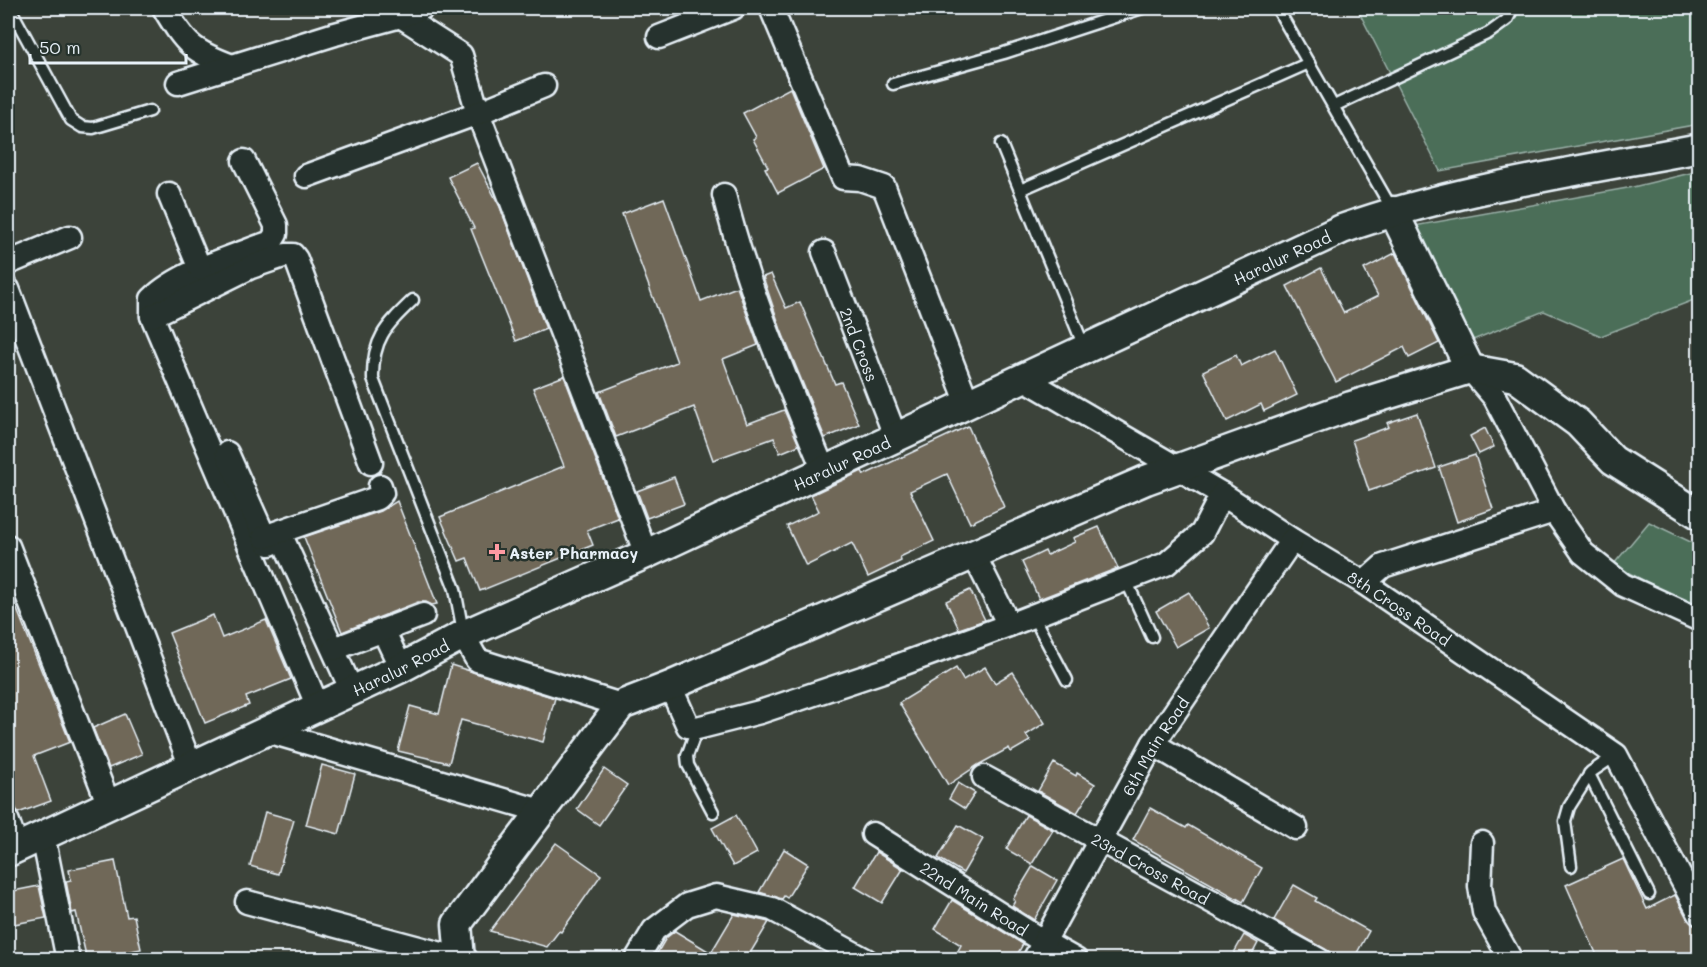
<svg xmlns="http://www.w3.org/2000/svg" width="1707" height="967" viewBox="0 0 1707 967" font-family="Mali,sans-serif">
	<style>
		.green { fill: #4c6e59; stroke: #9ab0a8; stroke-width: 1.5 }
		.building { fill: #706759; stroke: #e8f1f8; stroke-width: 1.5 }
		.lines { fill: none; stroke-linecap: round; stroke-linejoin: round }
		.service-casing { stroke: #e8f1f8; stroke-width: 15 }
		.minor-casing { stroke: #e8f1f8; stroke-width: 27 }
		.tertiary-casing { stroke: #e8f1f8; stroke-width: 33 }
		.service { stroke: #26332d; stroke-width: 10 }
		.minor { stroke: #26332d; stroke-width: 22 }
		.tertiary { stroke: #26332d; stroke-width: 28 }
		.poi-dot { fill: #ff9aa2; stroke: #26332d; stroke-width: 2 }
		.labels { text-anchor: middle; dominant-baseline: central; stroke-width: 5; stroke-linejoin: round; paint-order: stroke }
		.street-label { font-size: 16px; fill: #e8f1f8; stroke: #26332d }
		.poi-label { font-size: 16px; font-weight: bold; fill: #e8f1f8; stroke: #26332d; text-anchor: start }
	</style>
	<rect width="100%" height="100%" fill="#3c433a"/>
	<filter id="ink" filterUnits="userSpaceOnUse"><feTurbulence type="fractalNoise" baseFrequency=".0167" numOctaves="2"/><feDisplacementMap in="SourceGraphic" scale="12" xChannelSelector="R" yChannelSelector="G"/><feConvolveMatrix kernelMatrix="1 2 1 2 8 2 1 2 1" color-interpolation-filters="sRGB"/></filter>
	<g filter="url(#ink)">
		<g class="green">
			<path d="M1357 8H1699V124L1440 171Z"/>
			<path d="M1699 171V298L1601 336 1544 311 1473 340 1414 226 1633 187Z"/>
			<path d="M1649 522 1699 546V608L1613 565Z"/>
		</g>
		<g class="building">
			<path d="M790 88 824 169 778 193 765 168 768 167 753 139 756 137 743 113Z"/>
			<path d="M477 163 500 207 546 329 516 341 471 229 474 228 448 177Z"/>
			<path d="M664 198 701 301 737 287 758 345 723 359 747 424 784 410 799 445 780 453 774 438 713 460 694 407 616 437 599 392 677 362 622 214Z"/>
			<path d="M1395 253 1439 343 1409 358 1404 347 1336 382 1287 286 1321 268 1344 313 1378 296 1364 269Z"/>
			<path d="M771 274 786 308 800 302 835 384 841 382 859 424 825 438 781 330 763 277Z"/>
			<path d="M1275 349 1297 395 1264 411 1261 404 1227 421 1203 371 1236 355 1241 366Z"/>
			<path d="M564 376 618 518 587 530 593 545 480 591 467 558 459 561 440 517 564 466 533 388Z"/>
			<path d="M1417 413 1436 468 1369 491 1352 440 1389 427 1387 423Z"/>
			<path d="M968 426 1004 507 970 523 947 474 910 491 934 541 900 557 901 561 868 577 852 543 806 566 787 526 819 511 811 495 862 471 864 475Z"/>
			<path d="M1485 428 1494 447 1479 454 1470 436Z"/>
			<path d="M1475 455 1493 509 1457 522 1439 467Z"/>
			<path d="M674 477 684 504 647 518 637 491Z"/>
			<path d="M397 501 437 604 432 605 426 602H418L342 632 304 537 381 511Z"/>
			<path d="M1099 527 1118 568 1039 599 1022 562 1045 551 1047 555 1075 542 1073 538Z"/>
			<path d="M8 587 70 742 34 756 51 801 18 813 8 790Z"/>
			<path d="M970 590 985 620 959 629 946 601Z"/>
			<path d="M1189 592 1209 628 1176 647 1156 611Z"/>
			<path d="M213 615 222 638 266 620 291 679 246 697 249 705 205 723 169 633Z"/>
			<path d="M451 665 555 698 543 742 461 720 449 763 398 751 410 706 439 714Z"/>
			<path d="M985 667 995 683 1013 672 1045 723 1026 735 1030 741 1011 752 1009 748 978 765 948 785 899 703 956 668 963 680Z"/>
			<path d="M125 714 142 754 109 768 93 728Z"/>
			<path d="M1054 763 1076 776 1077 773 1095 784 1077 813 1038 791Z"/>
			<path d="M322 765 355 774 339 834 306 825Z"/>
			<path d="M604 769 627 785 599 825 577 809Z"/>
			<path d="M958 783 975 793 965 809 949 799Z"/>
			<path d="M1150 808 1186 828 1188 825 1262 868 1243 902 1133 840Z"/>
			<path d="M265 812 294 820 278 874 250 866Z"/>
			<path d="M736 815 757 853 733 866 712 828Z"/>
			<path d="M1026 815 1053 830 1032 864 1006 849Z"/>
			<path d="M958 825 983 839 963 873 938 858Z"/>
			<path d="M556 843 601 875 561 932 559 931 547 947 490 931Z"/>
			<path d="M784 849 808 864 787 898 784 896 782 899 759 892Z"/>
			<path d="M876 852 903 869 882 903 855 887Z"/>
			<path d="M1623 859 1647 909 1675 895 1688 920 1696 926 1700 934V955L1690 960H1599L1566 885Z"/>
			<path d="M115 861 127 917 134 916 141 949 87 960 76 912 72 913 66 881 71 880 69 870Z"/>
			<path d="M1033 866 1057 880 1034 920 1012 906 1015 901 1013 899Z"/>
			<path d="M1294 885 1317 898 1315 901 1369 931 1353 960H1344L1274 920Z"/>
			<path d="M39 886 46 918 14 924 8 892Z"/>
			<path d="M952 900 1023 944 1014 960H953L961 945 935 929Z"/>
			<path d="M734 914 769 922 746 960H725L712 951Z"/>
			<path d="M675 931 723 960H653L666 938Z"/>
			<path d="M1244 935 1258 943 1249 960H1230Z"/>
		</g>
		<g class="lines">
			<g class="service-casing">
				<g id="service">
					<path d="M10 8 71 120 82 127 93 128 150 111"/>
					<path d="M1277 8 1393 211"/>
					<path d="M893 84 1004 53 1142 8"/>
					<path d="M1334 106 1489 33 1507 20 1513 8"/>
					<path d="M1001 144 1085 349"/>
					<path d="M1020 190 1309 63"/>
					<path d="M413 300C386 326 372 339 373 379L455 589 463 632"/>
					<path d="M1126 580 1152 637"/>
					<path d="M1033 616 1067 680"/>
					<path d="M697 728 687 756 688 765 713 812"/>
					<path d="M1589 774 1649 894"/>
					<path d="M1571 866 1565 821 1569 807 1591 772 1616 755"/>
				</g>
			</g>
			<g class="minor-casing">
				<g id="minor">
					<path d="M164 8C186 45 192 51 232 66"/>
					<path d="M388 8 461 55 478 113 646 554"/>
					<path d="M771 8 843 178 860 179 884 187 968 404"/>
					<path d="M659 37 733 8"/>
					<path d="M178 83 335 34 401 16 422 8"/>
					<path d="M244 161 276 225V234L271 242C235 256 179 272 152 299V316L318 707"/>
					<path d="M306 176 478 113 544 86"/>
					<path d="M169 194 200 269"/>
					<path d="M724 195C748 290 786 380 824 471"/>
					<path id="s1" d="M824 252 896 438"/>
					<path d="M8 263 70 237"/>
					<path d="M8 289 191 767"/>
					<path d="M152 316 251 267 286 255H293L296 259 371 463"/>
					<path id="s2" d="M1023 378 1222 494 1292 540 1364 583 1616 755 1700 914"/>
					<path d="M227 453 267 543 270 544 280 540 284 542 352 691"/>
					<path d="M1554 511 1583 553 1623 585 1700 620"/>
					<path d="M264 537 377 498 382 493 380 486"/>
					<path d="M8 546 109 805"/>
					<path d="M974 555 1009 625"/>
					<path d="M1364 583 1383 566 1554 511 1495 398 1470 369"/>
					<path d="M383 630 401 668"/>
					<path d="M463 635 477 660 621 705"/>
					<path d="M334 649 423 615"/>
					<path d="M670 686 688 726 697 728 760 712 886 670 1009 625 1166 564 1202 533 1222 494"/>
					<path d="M267 731 541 811"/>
					<path d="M1153 744 1296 828"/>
					<path id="s3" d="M984 777 1319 960"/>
					<path d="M8 822 17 848"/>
					<path id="s4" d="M873 834 1044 942 1076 960"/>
					<path d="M43 836 68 960"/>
					<path d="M1482 843 1480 886 1484 912 1511 960"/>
					<path d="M247 902 460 959"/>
					<path d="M636 960 654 930 687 905 716 896 772 909 866 960"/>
					<path id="s5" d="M1034 960 1153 744 1292 540"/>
				</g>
			</g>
			<g class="tertiary-casing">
				<g id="tertiary">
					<path d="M1393 211 1470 369"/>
					<path id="s6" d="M8 852 401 668 463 635 646 554 1342 229C1458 188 1579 171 1700 148"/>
					<path d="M463 960 460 959 457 924 621 705 670 686 1146 480 1351 406 1470 369 1515 377 1578 423 1613 460 1700 515"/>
				</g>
			</g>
			<use href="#service" class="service"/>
			<use href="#minor" class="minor"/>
			<use href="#tertiary" class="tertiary"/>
		</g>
	</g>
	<path class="poi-dot" d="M494 543h6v6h6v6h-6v6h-6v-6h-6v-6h6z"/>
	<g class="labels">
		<g class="street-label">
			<text stroke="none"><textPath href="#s6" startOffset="1406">Haralur Road</textPath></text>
			<text stroke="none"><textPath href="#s1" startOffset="99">2nd Cross</textPath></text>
			<text stroke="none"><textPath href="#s6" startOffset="920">Haralur Road</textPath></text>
			<text stroke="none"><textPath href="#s2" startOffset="441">8th Cross Road</textPath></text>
			<text stroke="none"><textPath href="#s6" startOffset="434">Haralur Road</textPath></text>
			<text stroke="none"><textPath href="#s5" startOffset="246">6th Main Road</textPath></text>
			<text stroke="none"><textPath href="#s3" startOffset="190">23rd Cross Road</textPath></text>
			<text stroke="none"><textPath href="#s4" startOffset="120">22nd Main Road</textPath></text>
		</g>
		<g class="poi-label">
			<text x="509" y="552">Aster Pharmacy</text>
		</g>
	</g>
	<rect width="1707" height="967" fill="none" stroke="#26332d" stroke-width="30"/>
	<rect x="15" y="15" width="1677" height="937" fill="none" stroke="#e8f1f8" stroke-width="2" filter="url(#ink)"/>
	<path d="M30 54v9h156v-9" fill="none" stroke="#e8f1f8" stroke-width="3"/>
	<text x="39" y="54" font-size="18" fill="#e8f1f8" stroke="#26332d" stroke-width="4.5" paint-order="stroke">50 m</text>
</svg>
